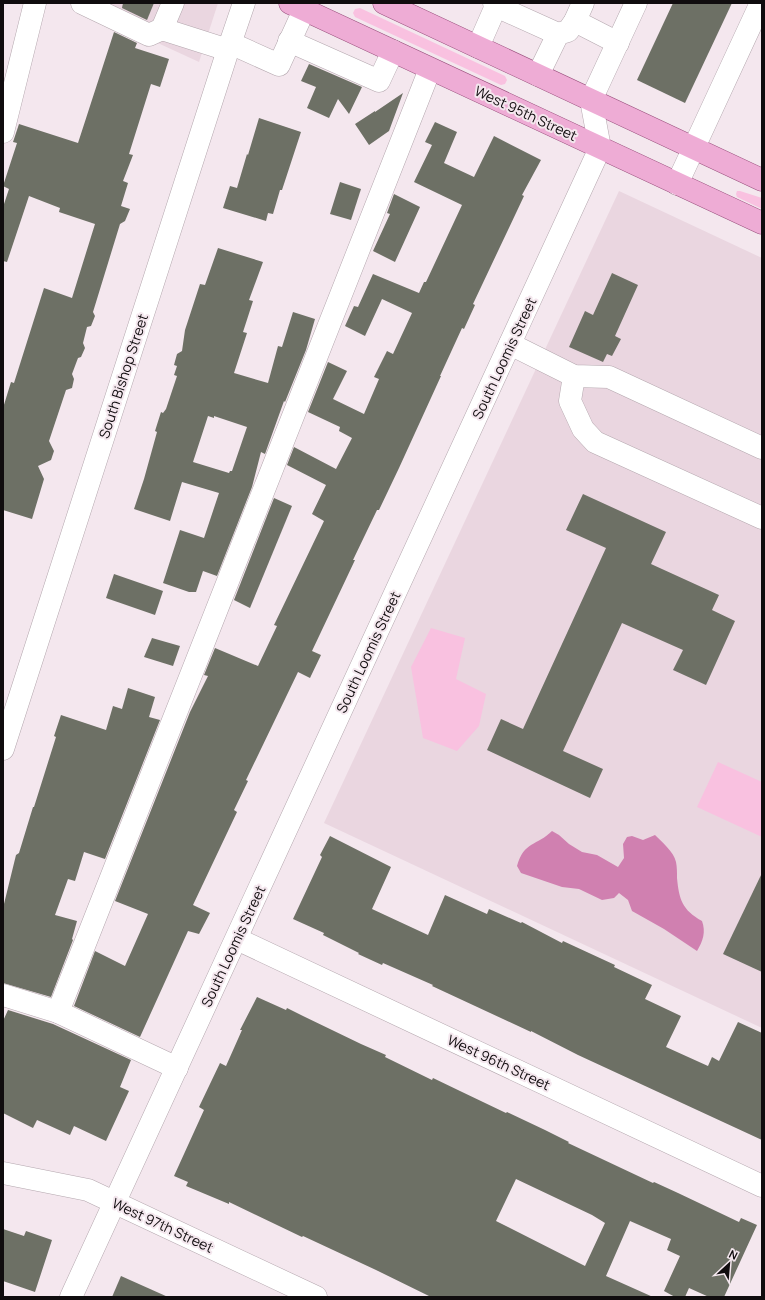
<svg xmlns="http://www.w3.org/2000/svg" width="765" height="1300" viewBox="0 0 765 1300" font-family="Manrope,sans-serif">
	<style>
		.built { fill: #ead6e0 }
		.green { fill: #f9c1e0 }
		.water { fill: #d080b0 }
		.building { fill: #6d7065; fill-rule: evenodd }
		.lines { fill: none; stroke-linecap: round; stroke-linejoin: round }
		.minor-casing { stroke: #b4a7ae; stroke-width: 23 }
		.major-casing { stroke: #99507d; stroke-width: 23 }
		.minor { stroke: #fff; stroke-width: 22 }
		.major { stroke: #eeacd5; stroke-width: 22 }
		.labels { text-anchor: middle; dominant-baseline: central; stroke-width: 4; stroke-linejoin: round; paint-order: stroke }
		.street-label { font-size: 14px; fill: #100c0e; stroke: #f4e7ee }
	</style>
	<rect width="100%" height="100%" fill="#f4e7ee"/>
	<g class="built">
		<path d="M71 3H218L199 62Z"/>
		<path d="M619 191 762 258V1028L324 823Z"/>
	</g>
	<g class="green">
		<path d="M360 8 505 76 507 80 505 84 501 85 355 17 353 13 355 9Z"/>
		<path d="M737 191H740L762 198V209L737 197 736 194Z"/>
		<path d="M431 628 465 638 456 679 486 694 479 726 457 751 423 738 411 667Z"/>
		<path d="M718 762 762 782V837L697 807Z"/>
	</g>
	<path class="water" d="M552 831 559 835 569 844 582 852 597 855 618 867 624 858 623 844 627 837 632 836 643 840 655 835C662 842 674 852 676 862 677 867 677 872 677 878 679 899 682 910 702 921 706 932 703 941 697 951L664 929 632 911 628 900 619 893 614 898 602 900 579 889 562 887 521 873 517 866C524 841 537 846 552 831Z"/>
	<g class="building">
		<path d="M123 3H154L147 20 122 8Z"/>
		<path d="M673 3H732L685 103 637 80Z"/>
		<path d="M114 32 137 43 135 48 169 59 160 87 151 84 129 154 133 155 123 181 128 183 121 206 130 209 125 221 120 224 93 312 95 316 91 326 87 327 83 343 85 348 81 357 78 358 72 374 74 379 72 388 66 390 49 441 54 451 51 460 38 466 44 479 32 519 3 510V408L11 382 14 383 44 288 72 298 95 224 59 212 60 208 29 196 7 262 3 261V207L9 189 3 186 17 143 13 142 19 124 78 143Z"/>
		<path d="M309 64 362 87 349 114 338 99 329 118 307 108 316 87 301 81Z"/>
		<path d="M403 93 389 131 369 145 355 124 375 111V112Z"/>
		<path d="M259 118 301 132 282 190H280L273 214 268 213 266 221 223 208 230 186 237 188 247 154 248 155Z"/>
		<path d="M435 122 457 132 444 163 474 177 494 136 541 160 522 195 524 196 473 304 475 305 464 329 462 328 440 376H441L399 468 379 510H377L353 560H355L312 651 321 655 310 678 298 672 246 780 248 781 234 810 237 812 193 905 210 913 199 934 188 931 140 1037 74 1006 95 951 125 966 148 914 115 901 190 712 208 676 204 675 215 648 258 666 277 626 274 625 275 623 324 521 312 514 326 485 287 465 294 447 336 469 352 438 339 431 340 427 308 412 328 362 347 371 333 399 364 414 379 379 374 377 387 351 393 354 412 313 382 299 365 336 345 326 354 306 358 307 373 274 419 293 424 282H426L462 205 414 182 432 145 425 142Z"/>
		<path d="M340 182 361 189 351 220 330 214Z"/>
		<path d="M394 194 420 207 395 262 373 251 390 214 387 213Z"/>
		<path d="M218 248 263 262 249 300 253 301 243 332 247 333 234 373 268 383 278 346 282 347 293 312 315 319 306 350 285 402 284 401 265 454 261 452 252 487 217 576 203 571 196 592H189L163 583 180 530 204 538 219 493 182 482 170 521 134 509 144 479 157 432 155 431 161 412 163 413 166 409 177 376 174 375 177 366 174 365 177 354 182 351 185 330 200 284 205 285ZM208 416 214 418V416L247 427 232 471H230L229 473 193 462Z"/>
		<path d="M612 273 638 285 615 336 621 339 612 356 607 354 603 362 569 347 585 311 593 315Z"/>
		<path d="M583 494 666 532 651 564 719 595 712 610 735 621 706 685 673 670 683 650 622 623 563 751 603 769 590 798 487 750 501 719 523 729 606 548 566 530Z"/>
		<path d="M274 498 292 506 250 608 234 600Z"/>
		<path d="M114 574 163 591 155 615 106 598Z"/>
		<path d="M152 638 180 646 173 666 144 657Z"/>
		<path d="M128 688 155 697 149 717 160 720 105 859 84 852 75 881 68 879 55 915 77 921 72 939 73 940 51 997 3 983V908L16 855 19 853 33 807H34L56 737 54 736 61 715 106 730 113 706 122 709Z"/>
		<path d="M330 836 391 867 372 909 428 935 445 895 487 914 489 909 521 923 522 922 562 943 563 941 615 965 614 967 652 985 645 999 681 1016 666 1047 708 1066 712 1057 719 1061 738 1022 762 1033V1140L578 1055 531 1031V1032L432 986 433 985 383 963 382 965 358 954 359 953 323 935 324 933 293 919 322 857 320 855Z"/>
		<path d="M762 873V972L723 954Z"/>
		<path d="M257 997 286 1010 287 1008 303 1016 361 1044 386 1055 385 1057 432 1080 433 1078 460 1091 506 1113 507 1112 545 1130 569 1142 568 1143 653 1183 654 1182 678 1193 739 1222 741 1218 757 1225 724 1297H709L689 1288 685 1297H675L664 1291 680 1256 667 1250 671 1239 630 1221 606 1276 653 1297H431L376 1270 303 1236 302 1237 229 1202V1204L186 1186 188 1182 174 1176 204 1110 199 1107 220 1063 226 1066 242 1030H240ZM516 1179 592 1215 605 1223 585 1266 496 1221Z"/>
		<path d="M8 1010 53 1024 131 1060 120 1087 129 1091 106 1141 74 1126 70 1135 37 1120 33 1128 3 1113V1021Z"/>
		<path d="M3 1229 24 1236 26 1231 52 1240 35 1292 3 1281Z"/>
		<path d="M121 1276 168 1297H112Z"/>
	</g>
	<g class="lines">
		<g class="minor-casing">
			<g id="minor">
				<path d="M82 3 149 35 162 29 228 50"/>
				<path d="M494 3 496 6 558 34"/>
				<path d="M575 21 618 43"/>
				<path d="M162 29 173 3"/>
				<path d="M289 41 379 81 393 51"/>
				<path d="M230 43 279 65 304 10"/>
				<path d="M478 47 496 6"/>
				<path d="M538 75 558 34 568 31 575 21 583 3"/>
				<path d="M3 132 35 3"/>
				<path d="M677 184 760 5"/>
				<path d="M510 344 574 376 609 377 762 448"/>
				<path d="M574 376 570 401 583 429 595 442 762 518"/>
				<path d="M3 749 228 50 244 3"/>
				<path d="M237 939 762 1186"/>
				<path d="M3 995 58 1012 177 1068"/>
				<path d="M58 1012 430 69"/>
				<path d="M3 1173 88 1190 316 1297"/>
				<path d="M71 1297 600 148 591 100 636 3"/>
			</g>
		</g>
		<g class="major-casing">
			<g id="major">
				<path d="M290 3 762 223"/>
				<path d="M384 3 762 180"/>
			</g>
		</g>
		<use href="#minor" class="minor"/>
		<use href="#major" class="major"/>
	</g>
	<g class="labels">
		<g class="street-label">
			<text transform="translate(526 113) rotate(25)">West 95th Street</text>
			<text transform="translate(504 358) rotate(-65)">South Loomis Street</text>
			<text transform="translate(123 376) rotate(-72)">South Bishop Street</text>
			<text transform="translate(368 652) rotate(-65)">South Loomis Street</text>
			<text transform="translate(233 946) rotate(-65)">South Loomis Street</text>
			<text transform="translate(499 1062) rotate(25)">West 96th Street</text>
			<text transform="translate(163 1225) rotate(25)">West 97th Street</text>
		</g>
	</g>
	<rect width="765" height="1300" fill="none" stroke="#100c0e" stroke-width="8"/>
	<g transform="translate(729 1264) rotate(26)" stroke="#f4e7ee" stroke-width="3" paint-order="stroke">
	<path d="M0-3L7 15L0 10L-7 15Z" fill="#100c0e"/>
	<text y="-6" font-size="11" font-weight="bold" text-anchor="middle" fill="#100c0e">N</text>
	</g>
</svg>
